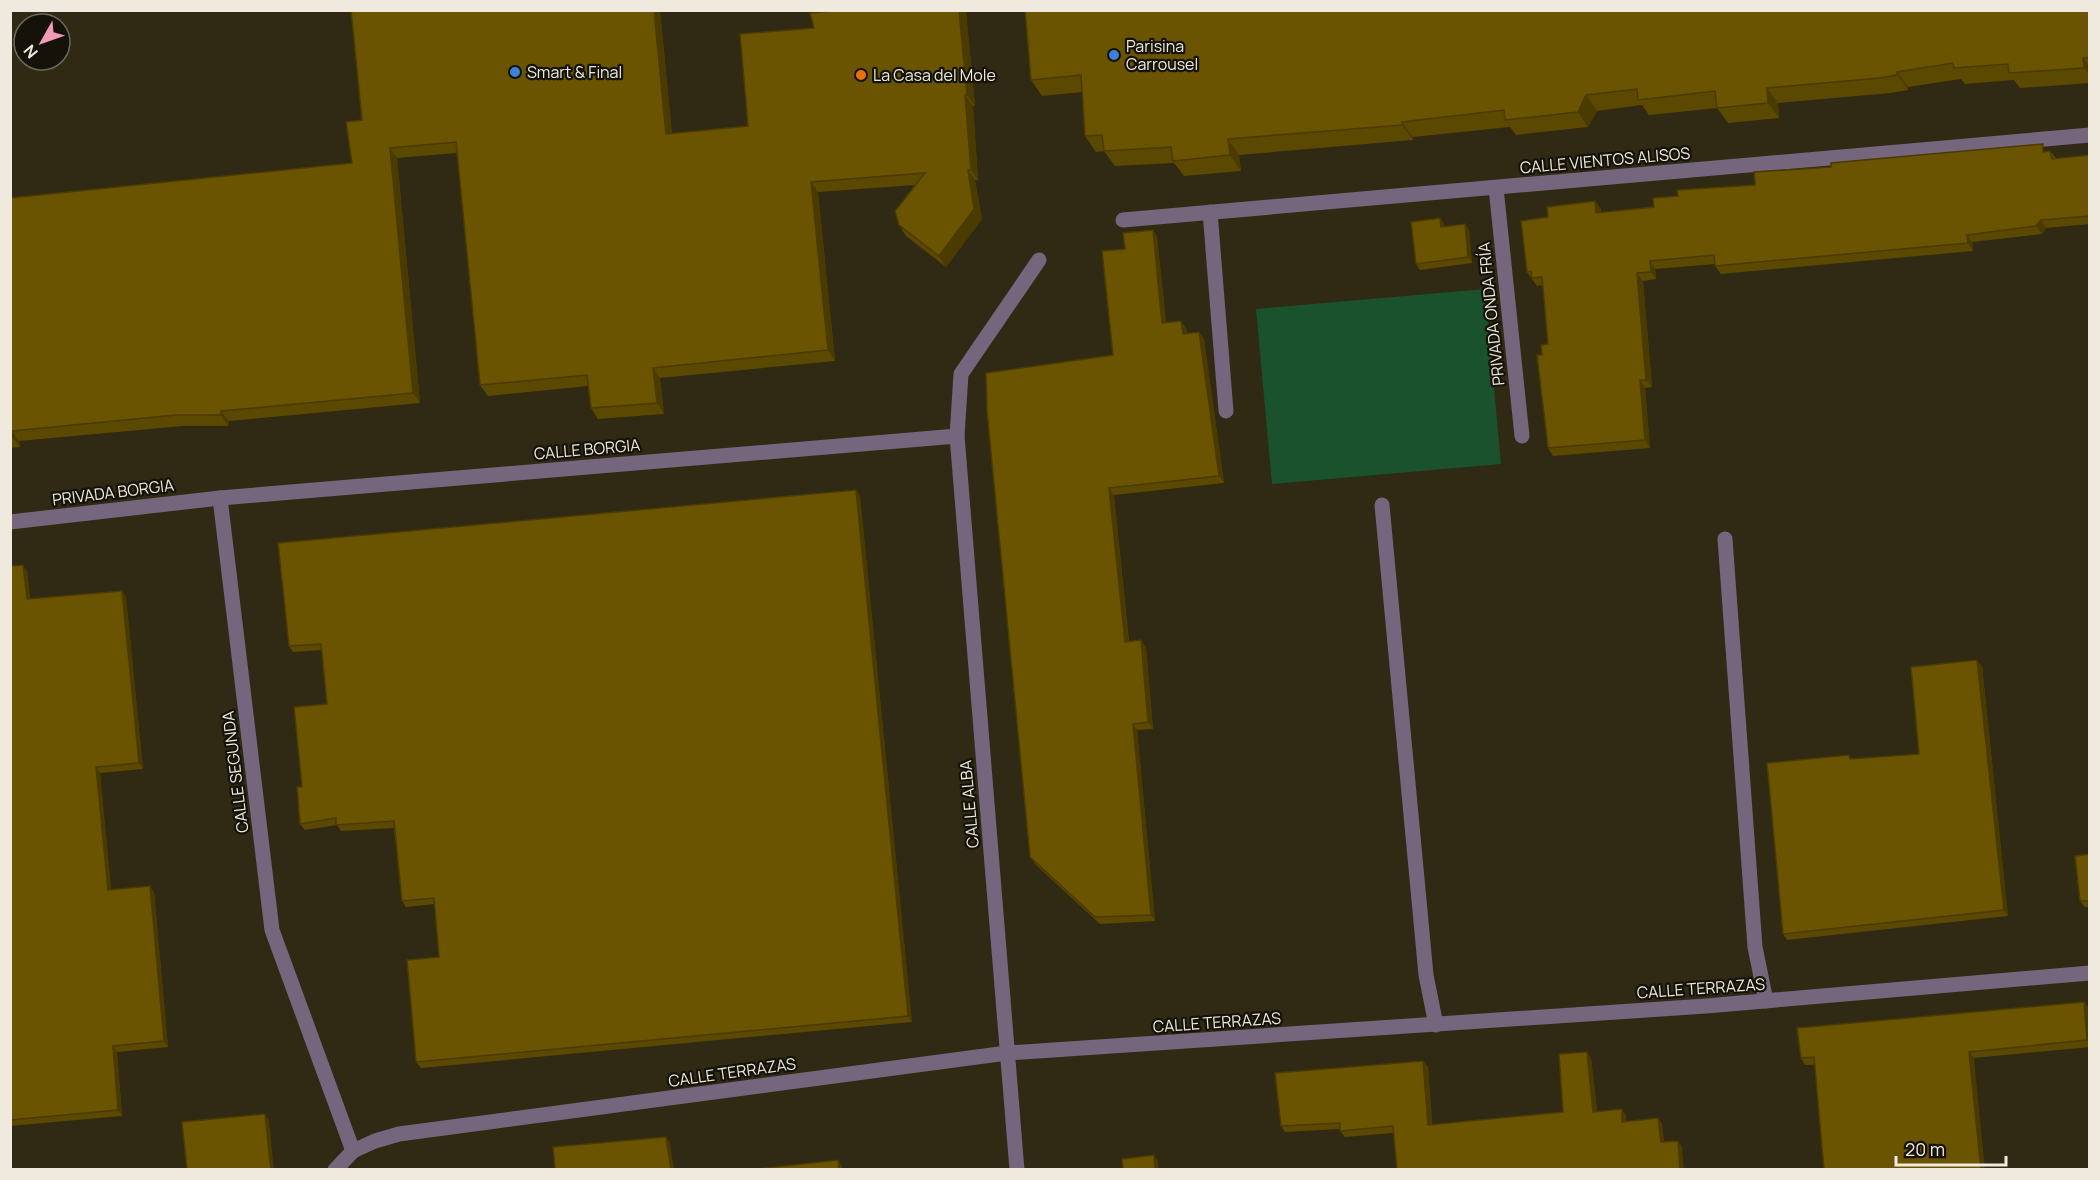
<svg xmlns="http://www.w3.org/2000/svg" width="2100" height="1180" viewBox="0 0 2100 1180" font-family="Manrope,sans-serif">
	<style>
		.green { fill: #19522d }
		.lines { fill: none; stroke-linecap: round; stroke-linejoin: round }
		.service { stroke: #75657d; stroke-width: 15 }
		.minor { stroke: #75657d; stroke-width: 15 }
		.tertiary { stroke: #75657d; stroke-width: 15 }
		.wall { fill: #5b4801 }
		.shaded-wall { fill: #4a3b01 }
		.building { fill: #6a5401; stroke: #4a3b01; stroke-width: 1.5 }
		.shop-dot { fill: #3f7fe0; stroke: #151209; stroke-width: 2 }
		.food-dot { fill: #e8710a; stroke: #151209; stroke-width: 2 }
		.labels { text-anchor: middle; dominant-baseline: central; stroke-width: 4.5; stroke-linejoin: round; paint-order: stroke }
		.poi-label { font-size: 16px; fill: #efeadd; stroke: #151209; text-anchor: start }
		.street-label { font-size: 16px; fill: #efeadd; stroke: #151209 }
	</style>
	<rect width="100%" height="100%" fill="#302914"/>
	<path class="green" d="M1485 289 1501 464 1272 484 1256 309Z"/>
	<g class="lines">
		<g class="service">
			<path d="M1382 505 1426 975 1436 1025"/>
			<path d="M1725 539 1755 947 1766 1001"/>
			<path d="M335 1170 353 1151"/>
		</g>
		<g class="minor">
			<path d="M1496 188 1522 436"/>
			<path d="M1210 212 1226 411"/>
			<path d="M1123 220 2090 135"/>
			<path d="M220 498 272 930 353 1151"/>
			<path d="M10 522 220 498 957 436"/>
			<path d="M1017 1170 957 436 961 374 1039 260"/>
		</g>
		<path class="tertiary" d="M353 1151 375 1141 399 1134 1007 1053 1706 1006 2090 973"/>
	</g>
	<g class="wall">
		<path d="M660 10 672 134 748 126 814 28 845 10H964L966 12 975 106H973L978 180H975L982 219 946 267 906 236 899 225 916 185 818 192 835 361 660 378 664 414 598 419 591 408 588 386 488 396 480 385 457 153 397 158 420 403 229 421 228 426H183L19 441 20 447 10 448V198L352 163 362 120Z"/>
		<path d="M1025 10H2090V83L2020 88 2014 80 1965 84 1961 79 1908 87V90L1891 93 1778 103 1779 118 1728 123 1717 108 1649 115 1642 105 1597 111 1588 127 1516 135 1510 127 1413 137V140L1239 155 1241 171 1184 176 1174 163 1115 166 1104 151 1096 152 1085 136 1082 92 1042 96 1031 80Z"/>
		<path d="M2050 151 2056 158 2090 155V224L2046 228 2042 234 1972 242 1973 251 1721 274 1715 266V264L1655 269 1656 279 1643 281 1652 387 1645 388 1650 448 1553 456 1548 448 1542 355 1548 344 1543 285 1537 286 1527 272 1548 217 1595 201 1601 209V212L1654 207 1678 196 1755 185Z"/>
		<path d="M1440 218 1444 224V227L1469 230 1472 263 1420 270 1416 264Z"/>
		<path d="M1153 230 1157 237 1166 323 1186 328 1187 334 1199 332 1204 339 1224 483 1114 495 1129 641 1146 647 1153 729 1137 730 1155 921 1100 924 1035 864 1030 857 1113 355 1125 249Z"/>
		<path d="M856 490 860 496 912 1022 421 1068 416 1062 439 957 435 904 406 907 402 901 394 828 341 831 337 825 305 830 300 824 302 787 327 704 322 650 293 652 289 646Z"/>
		<path d="M10 566 27 571 30 599 122 591 126 597 143 769 100 773 111 890 154 892 168 1047 117 1052 122 1116 10 1126Z"/>
		<path d="M1982 666 2008 916 1787 940 1783 934 1852 759 1919 754Z"/>
		<path d="M2090 854V907H2085L2080 901Z"/>
		<path d="M2084 1002 2089 1008 2090 1047 1974 1058 1805 1065 1801 1058Z"/>
		<path d="M1591 1058 1597 1111 1626 1115V1122L1658 1118 1662 1124 1664 1142 1678 1141 1682 1147 1393 1133 1345 1137 1340 1131V1129L1285 1132 1281 1126 1423 1061 1428 1067 1432 1125 1563 1112Z"/>
	</g>
	<g class="shaded-wall">
		<path d="M654 10H660L673 145 666 134Z"/>
		<path d="M959 10H964L966 12 975 106 967 95Z"/>
		<path d="M2083 58 2090 67V75L2084 68Z"/>
		<path d="M1897 72 1908 87V90L1897 75Z"/>
		<path d="M1767 88 1778 103 1779 118 1768 103Z"/>
		<path d="M965 95 973 106 978 180 971 170Z"/>
		<path d="M1586 95 1597 111 1588 127 1578 112Z"/>
		<path d="M1402 122 1413 137V140L1402 125Z"/>
		<path d="M1228 139 1239 155 1241 171 1230 155Z"/>
		<path d="M390 148 397 158 420 403 413 393Z"/>
		<path d="M968 170 975 180 982 219 946 267 939 256Z"/>
		<path d="M811 182 818 192 835 361 828 350Z"/>
		<path d="M1595 201 1601 209 1602 220 1596 213Z"/>
		<path d="M1440 218 1444 224 1445 233 1441 227Z"/>
		<path d="M2041 220 2046 228 2042 234 2036 226Z"/>
		<path d="M1465 224 1469 230 1472 263 1468 257Z"/>
		<path d="M1153 230 1157 237 1167 330 1162 323Z"/>
		<path d="M1967 235 1972 242 1973 251 1968 243Z"/>
		<path d="M1650 261 1655 269 1656 279 1651 272Z"/>
		<path d="M1637 273 1643 281 1652 387 1646 380Z"/>
		<path d="M1181 321 1186 328 1188 341 1183 334Z"/>
		<path d="M1199 332 1204 339 1224 483 1219 476Z"/>
		<path d="M653 368 660 378 664 414 657 403Z"/>
		<path d="M1640 380 1645 388 1650 448 1645 440Z"/>
		<path d="M221 411 229 421 228 426 221 415Z"/>
		<path d="M12 431 19 441 20 447 12 437Z"/>
		<path d="M1109 488 1114 495 1129 648 1125 642Z"/>
		<path d="M856 490 860 496 912 1022 908 1016Z"/>
		<path d="M23 565 27 571 31 605 27 599Z"/>
		<path d="M122 591 126 597 143 769 139 763Z"/>
		<path d="M1141 640 1146 647 1153 729 1148 722Z"/>
		<path d="M1977 660 1982 666 2008 916 2004 910Z"/>
		<path d="M1133 724 1137 730 1155 921 1151 915Z"/>
		<path d="M96 767 100 773 112 896 108 890Z"/>
		<path d="M150 886 154 892 168 1047 164 1041Z"/>
		<path d="M2084 1002 2089 1008 2090 1043 2087 1040Z"/>
		<path d="M113 1046 117 1052 122 1116 118 1110Z"/>
		<path d="M1587 1052 1591 1058 1598 1118 1593 1112Z"/>
		<path d="M1969 1052 1974 1058 1985 1170H1981Z"/>
		<path d="M1423 1061 1428 1067 1433 1131 1428 1125Z"/>
		<path d="M1622 1109 1626 1115V1128L1622 1122Z"/>
		<path d="M265 1114 269 1120 274 1170H271Z"/>
		<path d="M1658 1118 1662 1124 1665 1148 1661 1142Z"/>
		<path d="M666 1137 670 1143 674 1170H671Z"/>
		<path d="M1678 1141 1682 1147 1684 1170H1680Z"/>
		<path d="M1154 1155 1158 1161 1159 1170H1155Z"/>
		<path d="M838 1160 842 1166V1170H839Z"/>
	</g>
	<g class="building">
		<path d="M351 10H654L666 134 748 126 740 34 814 28 810 13 845 10H959L967 95H965L971 170H968L974 209 939 256 899 225 895 211 925 173 811 182 828 350 653 368 657 403 591 408 587 375 480 385 456 142 390 148 413 393 221 411V415H176L12 431V437H10V198L352 163 346 122 362 120Z"/>
		<path d="M1025 10H2090V57L2083 58 2084 68 2009 73 2008 64 1954 68 1953 63 1897 72V75L1880 78 1767 88 1768 103 1717 108 1715 91 1638 100 1637 89 1586 95 1578 112 1505 120 1504 110 1402 122V125L1228 139 1230 155 1173 161 1171 147 1104 151 1102 135 1085 136 1081 75 1031 80Z"/>
		<path d="M2043 144V152L2050 151 2052 159 2090 155V216L2041 220 2036 226 1967 235 1968 243 1715 266 1714 255 1650 261 1651 272 1637 273 1646 380H1640L1645 440 1548 448 1537 355H1542L1541 345 1548 344 1542 277 1532 278 1531 271 1527 272 1521 221 1548 217 1547 207 1595 201 1596 213 1654 207 1653 198 1678 196 1677 190 1755 185 1754 172 1831 167V163Z"/>
		<path d="M1440 218 1441 227 1465 224 1468 257 1416 264 1411 222Z"/>
		<path d="M1153 230 1162 323 1181 321 1183 334 1199 332 1219 476 1109 488 1125 642 1141 640 1148 722 1133 724 1151 915 1095 917 1030 857 987 411 986 373 1113 355 1102 251 1125 249 1123 233Z"/>
		<path d="M856 490 908 1016 416 1062 407 960 439 957 434 898 402 901 394 821 336 825V818L300 824 297 787H302L294 707 327 704 321 644 289 646 278 543Z"/>
		<path d="M23 565 27 599 122 591 139 763 96 767 108 890 150 886 164 1041 113 1046 118 1110 10 1120V566Z"/>
		<path d="M1977 660 2004 910 1783 934 1767 763 1849 755 1850 759 1919 754 1911 667Z"/>
		<path d="M2090 854V901H2080L2075 856Z"/>
		<path d="M2084 1002 2087 1040 1969 1052 1981 1170H1824L1814 1057 1801 1058 1797 1028Z"/>
		<path d="M1587 1052 1593 1112 1622 1109V1122L1658 1118 1661 1142 1678 1141 1680 1170H1397L1393 1126 1340 1131V1123L1281 1126 1275 1073 1423 1061 1428 1125 1563 1112 1559 1054Z"/>
		<path d="M265 1114 271 1170H187L182 1122Z"/>
		<path d="M666 1137 671 1170H555L553 1147Z"/>
		<path d="M1154 1155 1155 1170H1123L1122 1159Z"/>
		<path d="M838 1160 839 1170H748Z"/>
	</g>
	<g class="shop-dot">
		<circle cx="1114" cy="55" r="6"/>
		<circle cx="515" cy="72" r="6"/>
	</g>
	<circle class="food-dot" cx="861" cy="75" r="6"/>
	<g class="labels">
		<g class="poi-label">
			<text x="1126" y="46">Parisina<tspan x="1126" dy="18">Carrousel</tspan></text>
			<text x="527" y="72">Smart &amp; Final</text>
			<text x="873" y="75">La Casa del Mole</text>
		</g>
		<g class="street-label">
			<text transform="translate(1605 160) rotate(-5)">CALLE VIENTOS ALISOS</text>
			<text transform="translate(1491 314) rotate(-96)">PRIVADA ONDA FRÍA</text>
			<text transform="translate(587 449) rotate(-5)">CALLE BORGIA</text>
			<text transform="translate(113 492) rotate(-7)">PRIVADA BORGIA</text>
			<text transform="translate(235 772) rotate(-97)">CALLE SEGUNDA</text>
			<text transform="translate(969 804) rotate(-95)">CALLE ALBA</text>
			<text transform="translate(1701 988) rotate(-4)">CALLE TERRAZAS</text>
			<text transform="translate(1217 1022) rotate(-4)">CALLE TERRAZAS</text>
			<text transform="translate(732 1072) rotate(-8)">CALLE TERRAZAS</text>
		</g>
	</g>
	<rect width="2100" height="1180" fill="none" stroke="#efeadd" stroke-width="24"/>
	<g transform="translate(42 42) rotate(230)"><circle r="28" fill="#151209" stroke="#6c685e" stroke-width="1.5"/>
	<path d="M0-4.5L10 22L0 15L-10 22Z" fill="#f09ab6"/>
	<text y="-9" font-size="16" font-weight="bold" text-anchor="middle" fill="#efeadd">N</text>
	</g>
	<path d="M1896 1156v9h110v-9" fill="none" stroke="#efeadd" stroke-width="3"/>
	<text x="1905" y="1156" font-size="18" fill="#efeadd" stroke="#151209" stroke-width="4.5" paint-order="stroke">20 m</text>
</svg>
